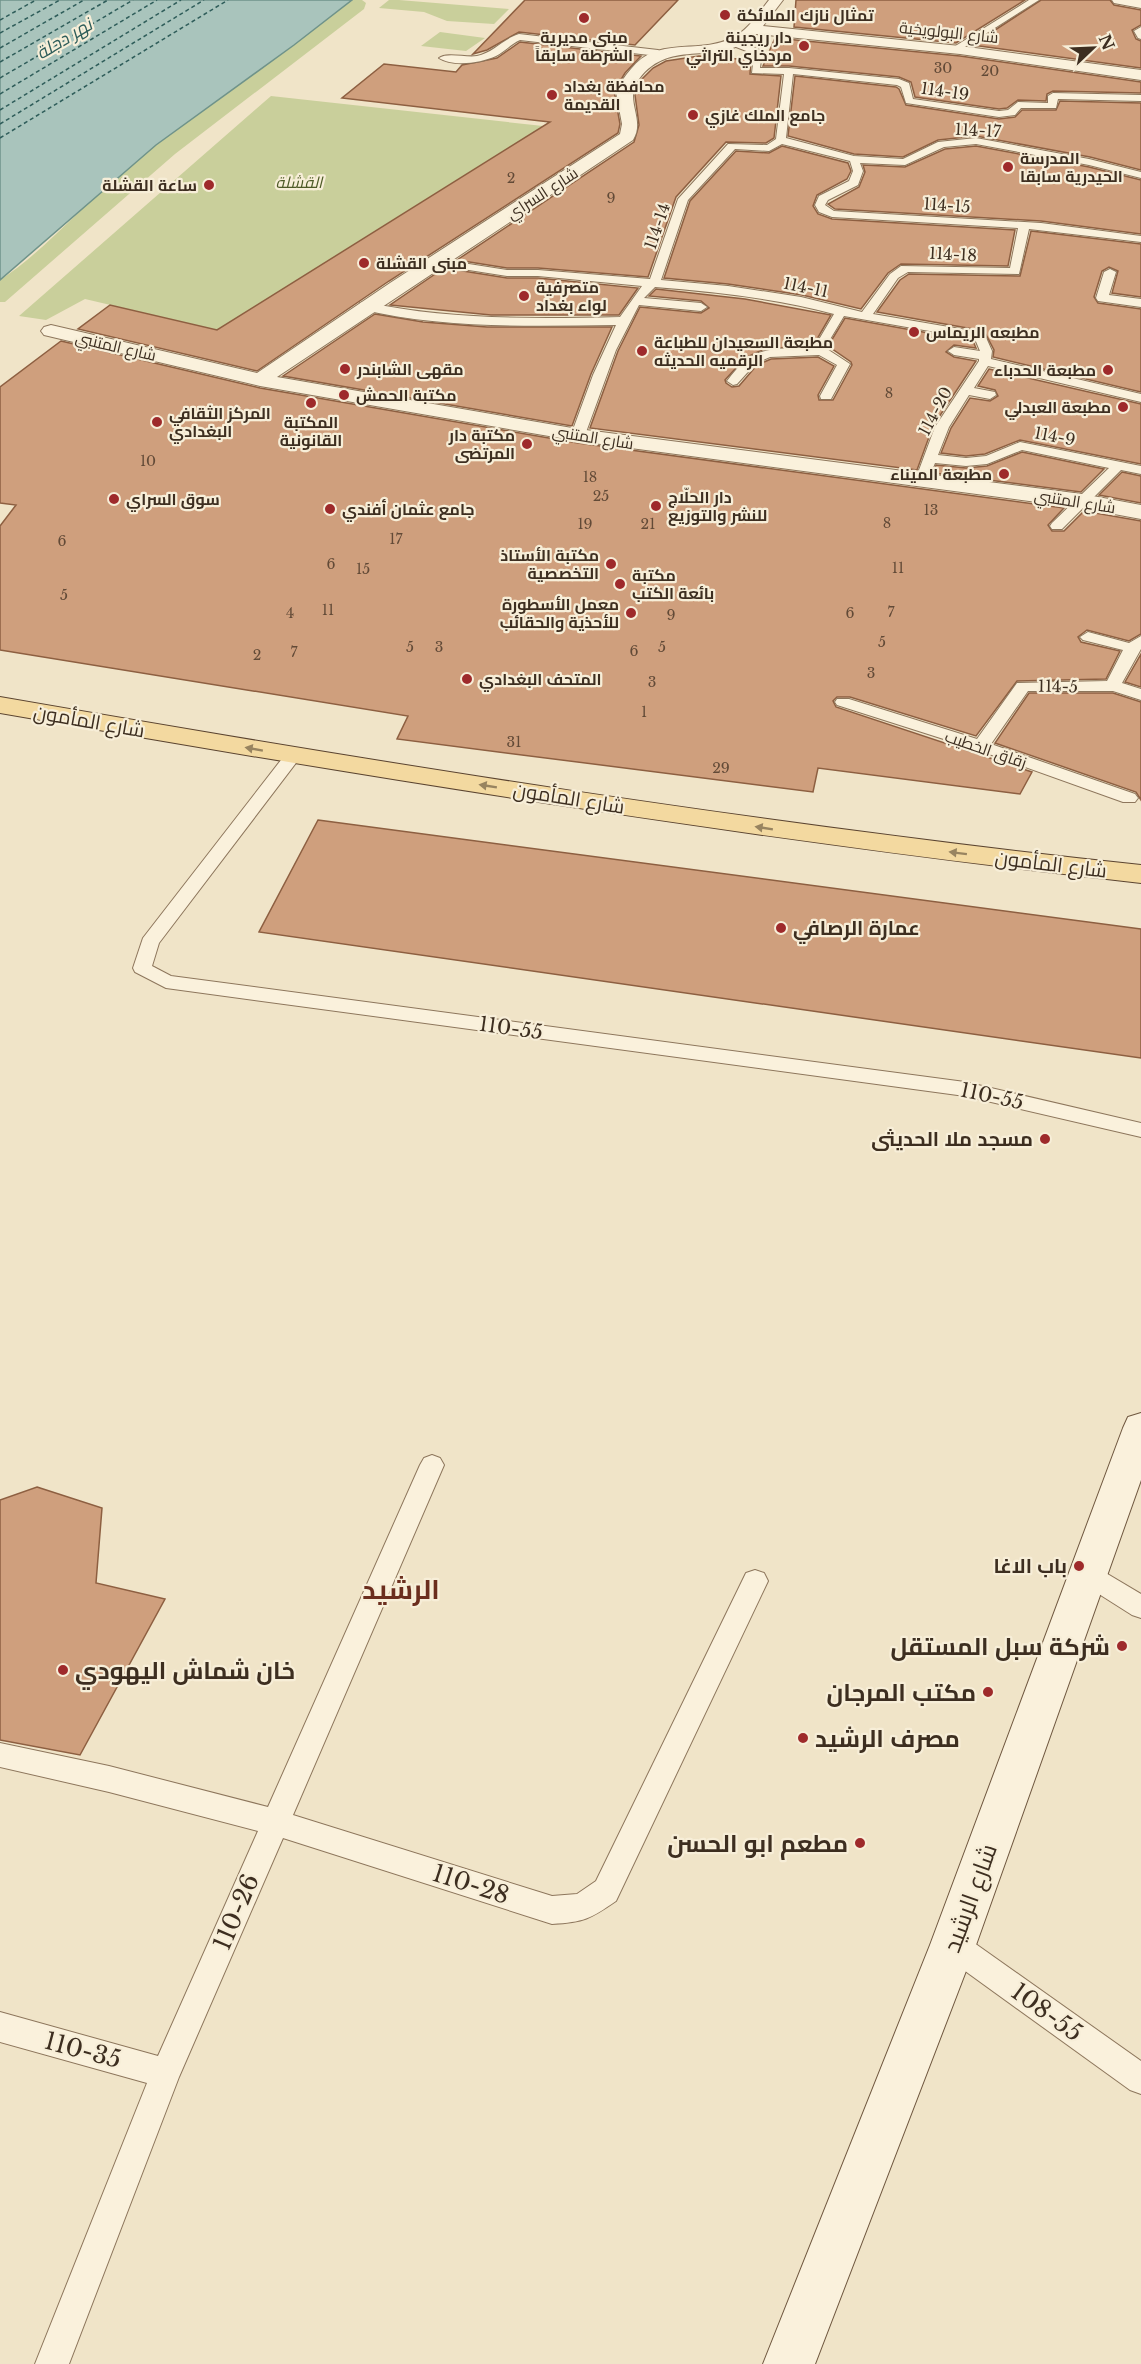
<svg xmlns="http://www.w3.org/2000/svg" width="1141" height="2364" viewBox="0 0 1141 2364" font-family="'Libre Baskerville',Cairo,serif">
	<style>
		.green { fill: #c9cf9b }
		.water { fill: #a9c4bc; stroke: #6f938a; stroke-width: 1.5 }
		.lines { fill: none; stroke-linecap: round; stroke-linejoin: round }
		.ferry { stroke: #2f5d5a; stroke-width: 1.5; stroke-dasharray: 4 3; stroke-linecap: butt }
		.building { fill: #cf9f7d; stroke: #8d5f41; stroke-width: 1.5 }
		.lane-casing { stroke: #8d765c; stroke-width: 2 }
		.street-casing { stroke: #8d765c; stroke-width: 2 }
		.secondary-casing { stroke: #6f573f; stroke-width: 2 }
		.primary-casing { stroke: #5b4430; stroke-width: 2 }
		.lane { fill: #faf1dc; fill-rule: evenodd }
		.street { fill: #faf1dc; fill-rule: evenodd }
		.secondary { fill: #faf1dc; fill-rule: evenodd }
		.primary { fill: #f3d9a0; fill-rule: evenodd }
		.oneway { fill: #988460 }
		.poi-dot { fill: #9e2a2b; stroke: #f7eed8; stroke-width: 2 }
		.labels { text-anchor: middle; dominant-baseline: central; stroke-width: 4.5; stroke-linejoin: round; paint-order: stroke }
		.far-number-label { font-size: 14px; fill: #624a37 }
		.far-poi-label { font-size: 16px; font-weight: bold; fill: #3d2e20; stroke: #f7eed8; text-anchor: start }
		.far-street-label { font-size: 16px; fill: #3d2e20; stroke: #f7eed8 }
		.far-park-label { font-size: 16px; font-style: italic; fill: #4d5a26; stroke: #f7eed8 }
		.far-water-label { font-size: 18px; font-style: italic; fill: #2f5d5a; stroke: #f7eed8 }
		.street-label { font-size: 20px; fill: #3d2e20; stroke: #f7eed8 }
		.poi-label { font-size: 20px; font-weight: bold; fill: #3d2e20; stroke: #f7eed8; text-anchor: end }
		.near-poi-label { font-size: 24px; font-weight: bold; fill: #3d2e20; stroke: #f7eed8; text-anchor: end }
		.near-street-label { font-size: 24px; fill: #3d2e20; stroke: #f7eed8 }
		.near-quarter-label { font-size: 27px; font-weight: bold; fill: #6b2e1e; stroke: #f7eed8 }
	</style>
	<rect width="100%" height="100%" fill="#f0e4c8"/>
	<g class="green">
		<path d="M352 0H362L366 3 364 9 175 154 5 302H0V280C46 250 83 204 126 169 198 109 278 58 352 0Z"/>
		<path d="M389 0H399L509 9 494 24 447 21 424 12 379 8Z"/>
		<path d="M440 32 485 38 466 51 421 46Z"/>
		<path d="M271 96 543 126 217 330 85 299 46 320 19 316Z"/>
	</g>
	<path class="water" d="M0 0H352L294 45 156 145 0 280Z"/>
	<g class="lines">
		<g class="ferry">
			<path d="M0 20 36 0"/>
			<path d="M0 33 60 0"/>
			<path d="M0 48 84 0"/>
			<path d="M0 62 108 0"/>
			<path d="M0 78 133 0"/>
			<path d="M0 94 157 0"/>
			<path d="M0 110 181 0"/>
			<path d="M0 124 204 0"/>
			<path d="M0 138 228 0"/>
		</g>
	</g>
	<g class="building">
		<path d="M525 0H678L635 45 519 32 487 50 473 54Z"/>
		<path d="M796 0H1025L956 43 794 27Z"/>
		<path d="M1041 0H1110L1114 5 1141 10V25L1132 30 1136 39 1141 41V68L972 45Z"/>
		<path d="M775 38 960 56 1141 82V93L1053 91 1047 94 1046 101 1018 100 1007 108 999 109 915 97 911 82 899 77 789 66H763Z"/>
		<path d="M520 42 641 56 625 73 614 91 620 124 618 133 389 281 257 371 78 329 110 305 217 330 550 122 342 98 384 64 456 72 462 65 497 58Z"/>
		<path d="M699 56 751 60 750 74 781 76 774 138 766 143 726 142 676 197 648 277 538 268H507L457 260 634 142 639 125 635 95 641 80 653 68 666 61Z"/>
		<path d="M795 76 896 87 899 89 906 105 999 119 1015 117 1022 110H1056L1060 101 1141 103V170L1090 157 976 136 938 140 903 157 854 154 788 136Z"/>
		<path d="M782 146 848 163 851 171 847 179 817 195 813 206 818 214 832 219 1015 230 1008 266 901 264 888 273 861 309 802 295 728 284 664 278 690 201 736 151 769 153Z"/>
		<path d="M976 146 1089 167 1141 180V234L1041 221 835 209 828 204 859 187 865 172 863 165 905 167 945 149Z"/>
		<path d="M1031 231 1141 244V297L1112 293 1118 271 1109 267 1102 271 1094 297 1098 303 1141 309V392L993 357 994 350 984 331 877 312 900 280 909 274 1020 276Z"/>
		<path d="M444 268 507 278H538L638 288 619 315H491L390 305Z"/>
		<path d="M656 289 745 299 831 315 813 346 764 349 745 358 725 380 726 383 732 387 739 386 757 365 771 359 818 357 834 366 818 395 819 400H833L852 365 851 362 828 346 845 318 973 341 976 348 954 345 946 352 954 357 976 361 933 426 917 470 590 428 618 351 640 307 701 313 709 308 701 301 649 296Z"/>
		<path d="M375 314 423 322 487 327H612L591 374 572 426 283 376Z"/>
		<path d="M61 341 260 388 578 443 1064 508 1048 525 1052 531H1064L1084 511 1141 521V634L1129 641 1087 630 1078 637 1081 642 1120 651 1106 679 1017 681 976 736 850 697H837L833 701 836 707 1032 772 1020 794 818 768 813 792 397 739 408 716 0 650V526L16 505 0 503V387Z"/>
		<path d="M989 369 1141 404V464L1020 440 985 454 966 456 941 453 951 428 970 398 990 401 998 396 995 390 978 386Z"/>
		<path d="M1022 452 1104 469 1081 492 934 473 936 465 966 468 987 466Z"/>
		<path d="M1122 472 1141 476V503L1099 495Z"/>
		<path d="M1141 654V687L1125 682Z"/>
		<path d="M1029 693H1113L1141 702V800L1136 792 995 743Z"/>
		<path d="M318 820 1141 929V1058L259 932Z"/>
		<path d="M37 1487 102 1508 96 1583 165 1599 80 1755 0 1740V1500Z"/>
	</g>
	<g class="lines">
		<g class="lane-casing">
			<g id="lane">
				<path d="M1029 0H1039L957 52 949 50Z"/>
				<path d="M1141 27V39L1138 38 1134 31Z"/>
				<path d="M519 34 658 50 663 53 658 56 520 40C511 44 504 52 496 56 481 63 453 67 439 58 448 52 466 58 477 56 493 53 503 39 519 34Z"/>
				<path d="M731 41H737L762 51 760 68H789L899 79 909 83 913 99 999 111 1008 110 1018 102 1048 103V96L1053 93 1141 95V101L1058 99 1056 108H1021L1015 115 999 117 906 103 901 87 897 85 793 74 786 138 854 156 903 159 938 142 976 138 1089 159 1141 172V178L1089 165 976 144 944 147 905 165 860 163 863 171 858 185 828 200 825 205 834 211 1041 223 1141 236V242L1029 229 1019 274 908 272 898 278 873 314 984 333 992 351 991 359 1141 394V402L988 366 974 388 995 392 996 395 990 399 969 395 949 427 938 455 966 458 986 456 1020 442 1141 466V474L1121 470 1062 529H1052L1050 526 1052 523 1109 468 1022 450 987 464 966 466 935 463 931 473H921L919 470 935 427 979 361V359L954 355 948 351 954 347 980 351 975 339 844 316 826 346 827 349 850 364 831 399H821L820 396 837 365 819 355 770 357 756 363 737 384 733 385 727 381C754 344 772 349 814 348L834 314C775 298 715 292 655 287L644 298 701 303 707 307 701 311 639 305 616 350 585 435 578 439 571 435 593 375 616 325C530 326 444 329 360 309V303L364 302C449 320 533 319 620 317L642 286 538 276H507L437 265 431 262 437 259 507 270H538L650 279 678 199 728 144 767 145 776 139 784 74 752 73 754 54 731 45ZM782 144 850 161 853 171 849 181 819 196 815 205 819 212 832 217 1018 228 1010 268 901 266 890 274 862 312 801 297 728 286 661 280 688 200 735 149 769 151Z"/>
				<path d="M1110 269 1116 272 1109 295 1141 299V307L1098 301 1096 298 1104 272Z"/>
				<path d="M1088 632 1129 643 1141 636V649L1122 683 1141 689V700L1113 691H1028L991 744 1135 794 1138 798 1135 802H1123L975 749 837 705 835 702 837 699H849L977 739 1017 683 1107 681 1123 650 1083 640 1080 637Z"/>
				<path d="M294 750 302 755 159 943 152 966 171 976 965 1082 1141 1123V1137L965 1096 166 988 135 972 133 968 143 938 288 751Z"/>
				<path d="M432 1455 440 1458 444 1465 293 1815 552 1896 577 1894 596 1881 746 1573 755 1570 764 1573 768 1581 616 1901C590 1919 584 1922 552 1924L283 1838 179 2077 69 2364H35L147 2083 0 2042V2012L158 2056 258 1831 109 1792 0 1767V1743L109 1766 268 1807 420 1465 424 1458Z"/>
				<path d="M1089 1563 1141 1594V1618L1132 1615 1080 1582 1076 1574 1080 1566Z"/>
				<path d="M953 1931 963 1935 1141 2061V2094L1130 2090 943 1955 939 1945 943 1935Z"/>
			</g>
		</g>
		<g class="street-casing">
			<g id="street">
				<path d="M769 0H783L763 26 960 46 1141 70V80L960 54 756 34C719 69 671 36 639 79 623 100 646 119 633 140L277 377 578 429 1082 494 1141 505V519L1082 508 578 441 260 386 44 335 41 331 44 327 51 325 257 373 390 283 620 134 622 124 616 92C620 83 625 76 631 69 657 36 697 54 730 39 747 32 758 14 769 0Z"/>
				<path d="M1112 0H1141V8L1114 3Z"/>
			</g>
		</g>
		<g class="secondary-casing">
			<path id="secondary" d="M1141 1413V1480L976 1945 815 2364H763L930 1945 1123 1428 1128 1417Z"/>
		</g>
		<g class="primary-casing">
			<path id="primary" d="M0 697C379 763 758 824 1141 865V883C758 840 379 779 0 713Z"/>
		</g>
		<use href="#lane" class="lane"/>
		<use href="#street" class="street"/>
		<use href="#secondary" class="secondary"/>
		<use href="#primary" class="primary"/>
	</g>
	<defs><path id="oneway-solid" d="M-6-.8H1V-3.2L6.5 0L1 3.2V.8H-6Z" transform="scale(1.5)"/></defs>
	<g class="oneway">
		<use href="#oneway-solid" transform="translate(254 749) rotate(-170)"/>
		<use href="#oneway-solid" transform="translate(488 786) rotate(-171)"/>
		<use href="#oneway-solid" transform="translate(764 828) rotate(-171)"/>
		<use href="#oneway-solid" transform="translate(958 853) rotate(-173)"/>
	</g>
	<g class="poi-dot">
		<circle cx="725" cy="15" r="6"/>
		<circle cx="584" cy="18" r="6"/>
		<circle cx="804" cy="46" r="6"/>
		<circle cx="552" cy="95" r="6"/>
		<circle cx="693" cy="115" r="6"/>
		<circle cx="1008" cy="167" r="6"/>
		<circle cx="209" cy="185" r="6"/>
		<circle cx="364" cy="263" r="6"/>
		<circle cx="524" cy="296" r="6"/>
		<circle cx="914" cy="332" r="6"/>
		<circle cx="642" cy="351" r="6"/>
		<circle cx="345" cy="369" r="6"/>
		<circle cx="1108" cy="370" r="6"/>
		<circle cx="344" cy="395" r="6"/>
		<circle cx="311" cy="403" r="6"/>
		<circle cx="1123" cy="407" r="6"/>
		<circle cx="157" cy="422" r="6"/>
		<circle cx="527" cy="444" r="6"/>
		<circle cx="1004" cy="474" r="6"/>
		<circle cx="114" cy="499" r="6"/>
		<circle cx="656" cy="506" r="6"/>
		<circle cx="330" cy="509" r="6"/>
		<circle cx="611" cy="564" r="6"/>
		<circle cx="620" cy="584" r="6"/>
		<circle cx="631" cy="613" r="6"/>
		<circle cx="467" cy="679" r="6"/>
		<circle cx="781" cy="928" r="6"/>
		<circle cx="1045" cy="1139" r="6"/>
		<circle cx="1079" cy="1566" r="6"/>
		<circle cx="1122" cy="1646" r="6"/>
		<circle cx="63" cy="1670" r="6"/>
		<circle cx="988" cy="1692" r="6"/>
		<circle cx="803" cy="1738" r="6"/>
		<circle cx="860" cy="1843" r="6"/>
	</g>
	<g class="labels">
		<g class="far-number-label">
			<text x="943" y="68">30</text>
			<text x="990" y="71">20</text>
			<text x="511" y="178">2</text>
			<text x="611" y="198">9</text>
			<text x="889" y="393">8</text>
			<text x="148" y="461">10</text>
			<text x="590" y="477">18</text>
			<text x="601" y="496">25</text>
			<text x="931" y="510">13</text>
			<text x="887" y="523">8</text>
			<text x="585" y="524">19</text>
			<text x="648" y="524">21</text>
			<text x="396" y="539">17</text>
			<text x="62" y="541">6</text>
			<text x="331" y="564">6</text>
			<text x="898" y="568">11</text>
			<text x="363" y="569">15</text>
			<text x="64" y="595">5</text>
			<text x="328" y="610">11</text>
			<text x="891" y="612">7</text>
			<text x="290" y="613">4</text>
			<text x="850" y="613">6</text>
			<text x="671" y="615">9</text>
			<text x="882" y="642">5</text>
			<text x="410" y="647">5</text>
			<text x="439" y="647">3</text>
			<text x="662" y="647">5</text>
			<text x="634" y="651">6</text>
			<text x="294" y="652">7</text>
			<text x="257" y="655">2</text>
			<text x="871" y="673">3</text>
			<text x="652" y="682">3</text>
			<text x="644" y="712">1</text>
			<text x="514" y="742">31</text>
			<text x="721" y="768">29</text>
		</g>
		<g class="far-poi-label">
			<text x="737" y="15">تمثال نازك الملائكة</text>
			<text x="584" y="37" text-anchor="middle">مبنى مديرية<tspan x="584" dy="18">الشرطة سابقاً</tspan></text>
			<text x="792" y="37" text-anchor="end">دار ريجينة<tspan x="792" dy="18">مردخاي التراثي</tspan></text>
			<text x="564" y="86">محافظة بغداد<tspan x="564" dy="18">القديمة</tspan></text>
			<text x="705" y="115">جامع الملك غازي</text>
			<text x="1020" y="158">المدرسة<tspan x="1020" dy="18">الحيدرية سابقا</tspan></text>
			<text x="197" y="185" text-anchor="end">ساعة القشلة</text>
			<text x="376" y="263">مبنى القشلة</text>
			<text x="536" y="287">متصرفية<tspan x="536" dy="18">لواء بغداد</tspan></text>
			<text x="926" y="332">مطبعه الريماس</text>
			<text x="654" y="342">مطبعة السعيدان للطباعة<tspan x="654" dy="18">الرقميه الحديثه</tspan></text>
			<text x="357" y="369">مقهى الشابندر</text>
			<text x="1096" y="370" text-anchor="end">مطبعة الحدباء</text>
			<text x="356" y="395">مكتبة الحمش</text>
			<text x="1111" y="407" text-anchor="end">مطبعة العبدلي</text>
			<text x="169" y="413">المركز الثقافي<tspan x="169" dy="18">البغدادي</tspan></text>
			<text x="311" y="422" text-anchor="middle">المكتبة<tspan x="311" dy="18">القانونية</tspan></text>
			<text x="515" y="435" text-anchor="end">مكتبة دار<tspan x="515" dy="18">المرتضى</tspan></text>
			<text x="992" y="474" text-anchor="end">مطبعة الميناء</text>
			<text x="668" y="497">دار الحلّاج<tspan x="668" dy="18">للنشر والتوزيع</tspan></text>
			<text x="126" y="499">سوق السراي</text>
			<text x="342" y="509">جامع عثمان أفندي</text>
			<text x="599" y="555" text-anchor="end">مكتبة الأستاذ<tspan x="599" dy="18">التخصصية</tspan></text>
			<text x="632" y="575">مكتبة<tspan x="632" dy="18">بائعة الكتب</tspan></text>
			<text x="619" y="604" text-anchor="end">معمل الأسطورة<tspan x="619" dy="18">للأحذية والحقائب</tspan></text>
			<text x="479" y="679">المتحف البغدادي</text>
		</g>
		<g class="far-street-label">
			<text transform="translate(949 32) rotate(6)">شارع البولويخية</text>
			<text transform="translate(945 91) rotate(8)">114-19</text>
			<text transform="translate(978 130) rotate(3)">114-17</text>
			<text transform="translate(542 193) rotate(-33)">شارع السراي</text>
			<text transform="translate(947 205) rotate(4)">114-15</text>
			<text transform="translate(657 226) rotate(-71)">114-14</text>
			<text transform="translate(953 254) rotate(3)">114-18</text>
			<text transform="translate(806 287) rotate(12)">114-11</text>
			<text transform="translate(116 346) rotate(13)">شارع المتنبي</text>
			<text transform="translate(935 411) rotate(-62)">114-20</text>
			<text transform="translate(1055 436) rotate(11)">114-9</text>
			<text transform="translate(593 437) rotate(9)">شارع المتنبي</text>
			<text transform="translate(1075 501) rotate(9)">شارع المتنبي</text>
			<text transform="translate(1058 686) rotate(1)">114-5</text>
			<text transform="translate(986 749) rotate(19)">زقاق الخطيب</text>
		</g>
		<g class="far-park-label">
			<text x="299" y="182">القشلة</text>
		</g>
		<g class="far-water-label">
			<text transform="translate(64 39) rotate(-31)">نهر دجلة</text>
		</g>
		<g class="street-label">
			<text transform="translate(89 721) rotate(10)">شارع المأمون</text>
			<text transform="translate(569 798) rotate(9)">شارع المأمون</text>
			<text transform="translate(1051 864) rotate(7)">شارع المأمون</text>
			<text transform="translate(511 1028) rotate(8)">110-55</text>
			<text transform="translate(992 1096) rotate(12)">110-55</text>
		</g>
		<g class="poi-label">
			<text x="793" y="928" text-anchor="start">عمارة الرصافي</text>
			<text x="1033" y="1139">مسجد ملا الحديثى</text>
			<text x="1067" y="1566">باب الاغا</text>
		</g>
		<g class="near-poi-label">
			<text x="1110" y="1646">شركة سبل المستقل</text>
			<text x="75" y="1670" text-anchor="start">خان شماش اليهودي</text>
			<text x="976" y="1692">مكتب المرجان</text>
			<text x="815" y="1738" text-anchor="start">مصرف الرشيد</text>
			<text x="848" y="1843">مطعم ابو الحسن</text>
		</g>
		<g class="near-street-label">
			<text transform="translate(471 1884) rotate(18)">110-28</text>
			<text transform="translate(970 1898) rotate(-70)">شارع الرشيد</text>
			<text transform="translate(236 1912) rotate(-67)">110-26</text>
			<text transform="translate(1047 2012) rotate(36)">108-55</text>
			<text transform="translate(83 2050) rotate(15)">110-35</text>
		</g>
		<g class="near-quarter-label">
			<text x="401" y="1589">الرشيد</text>
		</g>
	</g>
	<g transform="translate(1093 48) rotate(67)" stroke="#f7eed8" stroke-width="4.5" paint-order="stroke">
	<path d="M0-4.5L10 22L0 15L-10 22Z" fill="#3d2e20"/>
	<text y="-9" font-size="16" font-weight="bold" text-anchor="middle" fill="#3d2e20">N</text>
	</g>
</svg>
